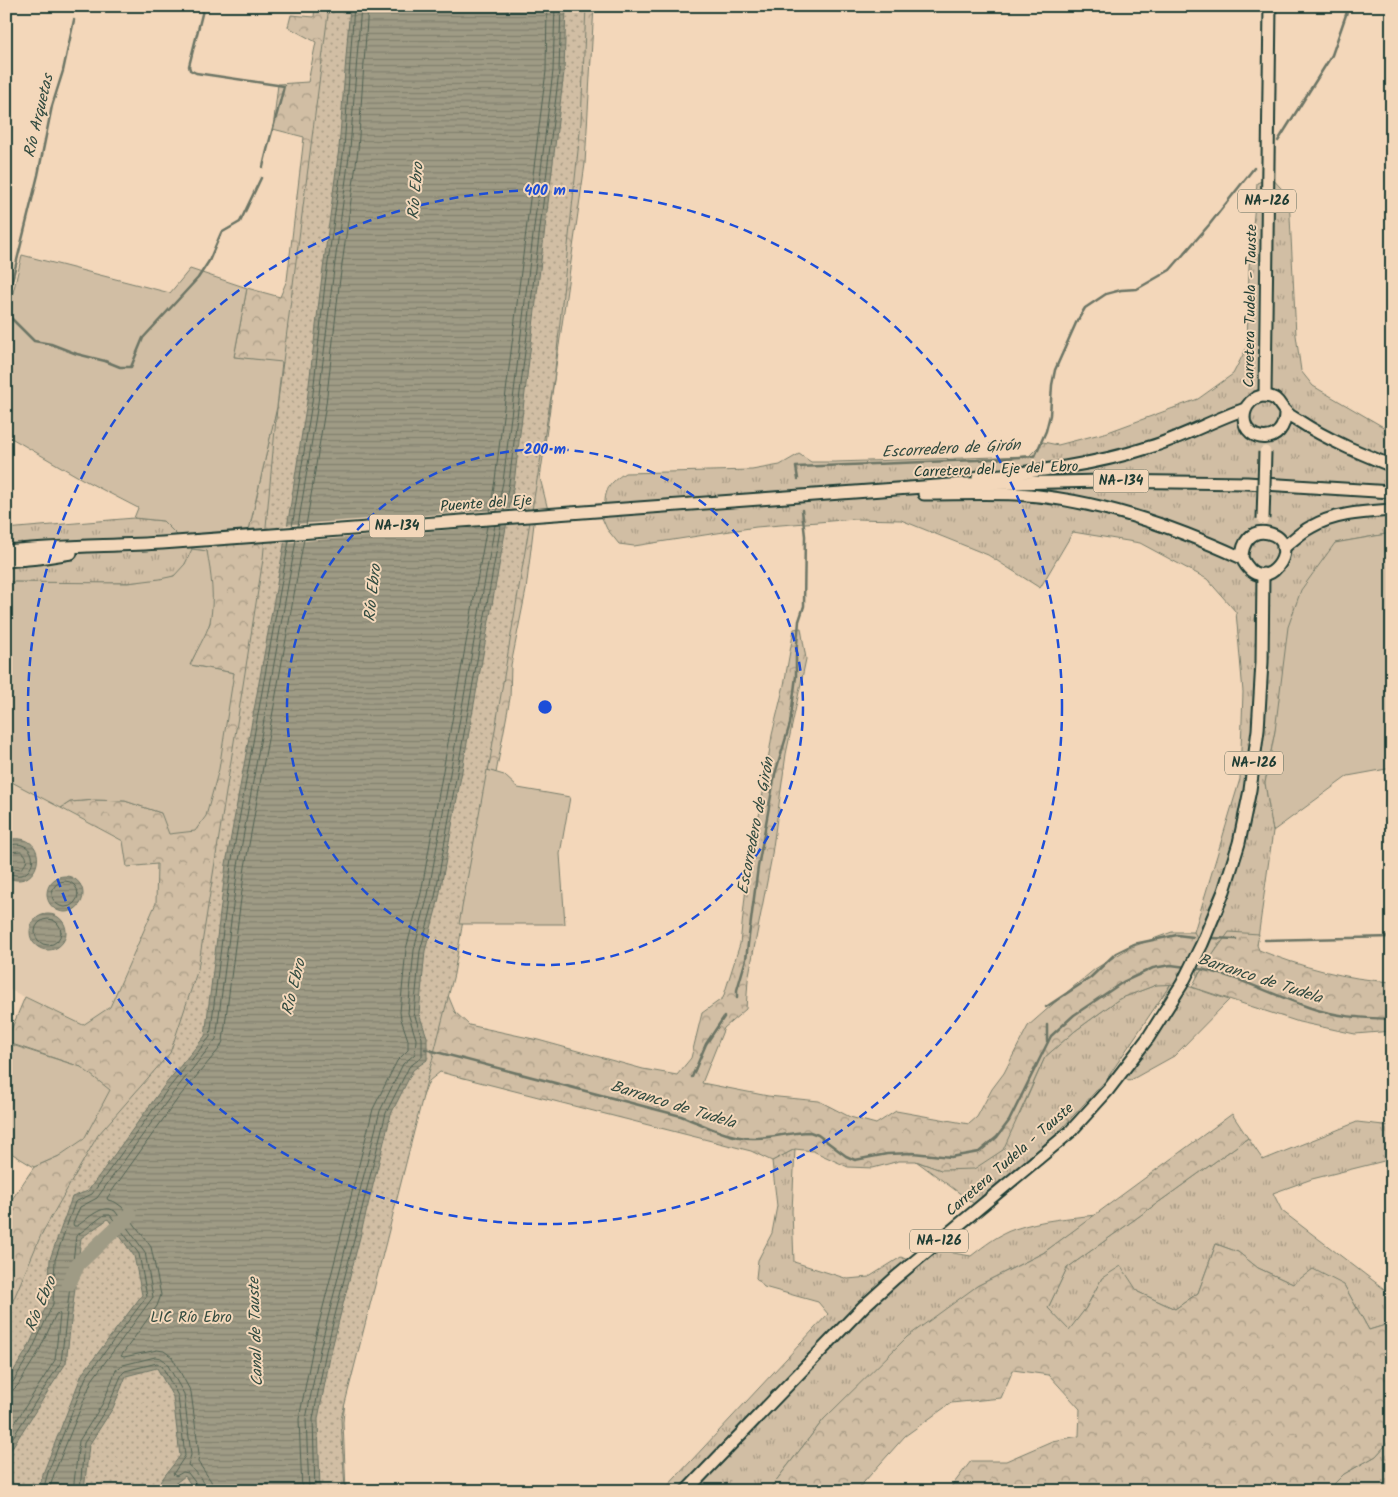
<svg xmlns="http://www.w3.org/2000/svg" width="1398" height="1497" viewBox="0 0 1398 1497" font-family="Kalam,sans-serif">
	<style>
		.built { fill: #e1caaf }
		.grass { fill: url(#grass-tufts); stroke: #787e6c }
		.forest { fill: url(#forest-crowns); stroke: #787e6c }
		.park { fill: url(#park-dots); stroke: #787e6c }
		.garden { fill: #d1bea4; stroke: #787e6c }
		.water { fill: url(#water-rules); stroke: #6c7565 }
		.pier { fill: #f3d7ba }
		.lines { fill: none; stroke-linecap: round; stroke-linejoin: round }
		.shore { stroke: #526354; stroke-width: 1 }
		.stream { stroke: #6c7565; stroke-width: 2.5 }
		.river { stroke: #9f9b85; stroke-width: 15 }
		.primary-casing { stroke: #1f3d34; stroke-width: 15 }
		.primary { stroke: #f3d7ba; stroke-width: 11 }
		.primary-bridge-casing { stroke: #1f3d34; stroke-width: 15; stroke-linecap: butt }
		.primary-bridge { stroke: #f3d7ba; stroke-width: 11 }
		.ring { fill: none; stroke: #1d4ed8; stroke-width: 2.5; stroke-dasharray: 9 6 }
		.labels { text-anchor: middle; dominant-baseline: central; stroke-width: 4; stroke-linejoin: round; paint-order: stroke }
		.shield { fill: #f3d7ba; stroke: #5f6b5c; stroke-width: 1 }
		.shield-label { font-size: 14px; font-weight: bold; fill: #1f3d34 }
		.street-label { font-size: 15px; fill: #1f3d34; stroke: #f3d7ba }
		.park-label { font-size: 15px; fill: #314a3f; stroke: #f3d7ba }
		.water-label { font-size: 16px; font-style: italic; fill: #324b40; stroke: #f3d7ba }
		.centre { fill: #1d4ed8; stroke: #f3d7ba; stroke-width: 2.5 }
		.ring-label { font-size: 15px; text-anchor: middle; font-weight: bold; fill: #1d4ed8; stroke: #f3d7ba; stroke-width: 4; stroke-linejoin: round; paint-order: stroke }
	</style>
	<defs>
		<pattern id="grass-tufts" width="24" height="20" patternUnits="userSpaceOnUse" patternTransform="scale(1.25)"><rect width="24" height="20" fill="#d1bea4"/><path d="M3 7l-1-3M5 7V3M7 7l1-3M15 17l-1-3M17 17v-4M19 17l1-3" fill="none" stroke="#a99c86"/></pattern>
		<pattern id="forest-crowns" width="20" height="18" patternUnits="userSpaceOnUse" patternTransform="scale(1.25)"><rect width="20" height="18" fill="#d1bea4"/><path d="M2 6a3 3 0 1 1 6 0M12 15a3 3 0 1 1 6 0" fill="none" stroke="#a99c86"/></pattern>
		<pattern id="park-dots" width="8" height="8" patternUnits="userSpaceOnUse" patternTransform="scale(1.25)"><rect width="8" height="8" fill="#d1bea4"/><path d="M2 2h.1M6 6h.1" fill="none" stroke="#a99c86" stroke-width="1.8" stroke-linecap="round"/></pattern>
		<pattern id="water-rules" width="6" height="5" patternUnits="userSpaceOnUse" patternTransform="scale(1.25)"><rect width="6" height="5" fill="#9f9b85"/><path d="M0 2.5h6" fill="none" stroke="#81806e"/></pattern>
	</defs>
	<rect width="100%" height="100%" fill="#f3d7ba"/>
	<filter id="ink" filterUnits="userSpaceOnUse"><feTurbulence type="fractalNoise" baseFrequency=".02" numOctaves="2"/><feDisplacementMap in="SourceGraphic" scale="10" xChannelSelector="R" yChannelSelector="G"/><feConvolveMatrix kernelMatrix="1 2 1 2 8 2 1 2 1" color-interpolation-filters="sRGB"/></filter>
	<g filter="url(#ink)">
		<path class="built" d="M6 779 123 841 157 864 156 903 110 1007 83 1025 6 988Z"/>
		<g class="grass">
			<path d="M1271 177 1289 197 1296 335 1301 371 1313 386 1392 432V533L1335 543 1275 731 1265 783 1273 831 1257 945 1220 943 1197 977 1199 944 1197 943 1194 932 1240 779 1243 692 1236 612 1207 579 1140 543 1073 532 1040 588 988 555 901 520 855 519 756 527 634 546 619 544 607 529 598 509H605C604 490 609 483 625 473L752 470 780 465 799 454 811 462H835L1029 456 1043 442 1058 445 1108 432 1198 399 1233 374 1247 347 1249 267 1257 183Z"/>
			<path d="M134 518 163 521 194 547C189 557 184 569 175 575 157 588 35 582 6 582V529Z"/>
			<path d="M1173 981 1229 1000 1174 1056 1129 1081 1116 1074 1153 1022 1170 985 1106 1080 1021 1173 981 1209 916 1161 941 1170 1020 1114 1045 1057 1075 1031 1119 999 1156 985Z"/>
			<path d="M1357 1122 1392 1126V1159L1312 1179 1273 1193 1282 1211 1392 1295V1323L1369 1330 1344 1285 1293 1284 1258 1268 1238 1252 1216 1244 1198 1293 1175 1309 1138 1292 1102 1278 1086 1308 1069 1331 1048 1308 1067 1268 1248 1138 1263 1160Z"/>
			<path d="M795 1149 792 1211 794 1262 848 1279 869 1277 901 1257 912 1262 937 1238 953 1253 971 1256C984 1246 999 1234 1015 1229 1041 1220 1069 1218 1096 1215L1043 1253 977 1286 824 1419 768 1491H663L828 1314 818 1302 764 1287 756 1278 758 1260 772 1233 777 1206 772 1161Z"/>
			<path d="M1392 1438V1491H1327L1344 1474 1376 1456Z"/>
		</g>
		<g class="forest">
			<path d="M315 6H350L205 1036 6 1383V1309L9 1303 6 1300V1208L34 1167 59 1156 81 1067 6 1042 25 997 83 1025 110 1007 156 903 157 864 127 867 123 841 61 808 70 802 95 800 125 801 161 813 234 673 190 665 210 623 207 551 192 549 181 536 249 530 277 407 282 363 234 357 247 288 280 297 287 280 304 137 273 129 278 84 308 82 316 42 288 27 291 15 314 17Z"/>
			<path d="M566 6H594L585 164 540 478 548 510 535 515 526 590 511 665 510 698 496 773 487 770 445 988 455 1012 469 1025 538 1040 643 1069 677 1075 691 1058 702 1013 723 998 740 944 750 849 760 812 772 735 784 685 794 629 801 628 806 659 786 754 771 861 748 980 746 1009 724 1028 702 1083 768 1096 819 1101 850 1117 876 1124 896 1111 969 1124 977 1117 992 1089 1004 1073 1028 1026 1060 998 1095 969 1129 948 1172 932H1194L1200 943 1183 984 1156 985 1119 999 1075 1031 1045 1057 1003 1150 974 1169 941 1170 916 1161H899L873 1168 848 1167 813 1151 795 1149 772 1161 751 1151 440 1072 429 1081 409 1131 350 1344 343 1422 346 1491H320Z"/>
			<path d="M1229 932 1259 934 1257 945 1259 950C1301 967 1346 979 1392 982V1031L1355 1034 1299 1022 1192 987 1197 977Z"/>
			<path d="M1232 1114 1248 1138 1067 1268 1048 1308 1069 1330 1086 1308 1102 1278 1121 1266 1138 1292 1175 1309 1198 1293 1216 1244 1238 1252 1258 1268 1293 1284 1313 1269 1344 1285 1369 1330 1392 1323V1438L1376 1456 1344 1474 1327 1491H948L971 1461H1006L1052 1441 1079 1436 1080 1409 1049 1375 1013 1370 1001 1398 951 1403 905 1436 856 1491H768L824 1419 907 1337 977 1286 1043 1253Z"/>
		</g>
		<path class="park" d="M329 6H586L581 122 554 379 454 974 341 1419 345 1491H6V1317L41 1235 98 1135 170 1053 198 969 263 559 277 408Z"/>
		<g class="garden">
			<path d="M22 255 170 293 190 269 247 288 234 357 282 362 277 407 249 530 181 539 163 521 134 518 138 508 82 479 6 435V322Z"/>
			<path d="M1392 533V768L1348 776 1273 831 1265 783 1275 731 1288 627 1301 590 1335 543Z"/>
			<path d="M192 549 207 551C211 574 215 598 210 622 206 636 196 651 190 665L234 673 219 769 206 816 195 831 169 834 161 813 125 801 95 800 70 802 61 808 6 779V582L128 583 160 579 174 576 185 564Z"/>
			<path d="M487 770 504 775 518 788 570 797 560 854 565 924H459Z"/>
			<path d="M6 1043 81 1067 110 1090 84 1139 59 1156 34 1167 6 1150Z"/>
		</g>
		<g class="water">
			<path d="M350 6H566L564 72 514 483 439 898 425 951 419 1014 427 1037V1060L413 1070 391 1114 331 1352 318 1419 320 1491H195L185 1476 165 1491H153L180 1456 173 1397 157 1368 126 1376 113 1408 89 1445 84 1491H38L44 1471 82 1374 142 1295 134 1256 108 1219 81 1238 66 1363 6 1457V1383L28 1348 48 1302 50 1259 72 1197 88 1191 164 1086 205 1036 226 864 286 534 307 401 321 284 339 148Z"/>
			<path d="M12 839C52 834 41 894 6 877V842Z"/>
			<circle cx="65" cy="894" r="18"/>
			<circle cx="48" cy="932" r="18"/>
		</g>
		<path class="pier" d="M512 509 509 525 281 543 284 525Z"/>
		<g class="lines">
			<g class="shore">
				<path d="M497 511 503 482 553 71 555 6"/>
				<path d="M504 511 509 483 559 72 561 6"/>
				<path d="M490 512 495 480 546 71 547 6"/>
				<path d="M298 526 318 403 332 285 350 149 361 6"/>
				<path d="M306 526 326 404 339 286 358 150 368 6"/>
				<path d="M292 527 312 402 325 284 344 148 354 6"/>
				<path d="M6 846C12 845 16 843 22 845 36 849 36 870 22 875 17 876 11 874 6 873"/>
				<path d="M6 852 21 851C29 856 28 864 20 869L6 867"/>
				<circle cx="65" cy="894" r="13"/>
				<circle cx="48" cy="932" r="13"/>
				<path d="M6 1385 13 1382 32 1350 53 1304 55 1260 75 1202 92 1194 168 1089 210 1037 231 865 289 541"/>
				<path d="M6 1391 13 1390 18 1385 38 1353 56 1314 59 1313 60 1315 55 1360 6 1437"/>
				<path d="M6 1448 61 1362 76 1236 104 1215H110L139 1254 147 1296 86 1377 48 1472 43 1491"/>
				<path d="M49 1491 54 1474 92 1380 153 1297 145 1252 115 1211C102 1203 88 1219 77 1226H74L73 1224 80 1207 97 1198 173 1093 216 1039 238 866 296 540"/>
				<path d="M73 1491 79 1441 103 1403 116 1370 123 1365 155 1357 161 1358 166 1362 184 1394 191 1455 188 1465C196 1471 204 1480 205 1491"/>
				<path d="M80 1491 84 1443 108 1406 122 1374 125 1371 157 1363 162 1366 178 1396 185 1456 173 1474 176 1476 183 1472 188 1473 198 1486 199 1491"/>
				<path d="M213 1491 211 1481 198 1462 199 1454 191 1392 172 1357 164 1351 157 1350 124 1357 121 1356 157 1306 161 1295 151 1247 122 1207 115 1202 108 1200 107 1198 179 1097 220 1048 223 1041 245 867 304 539"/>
				<path d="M302 1491 299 1419 313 1347 373 1109 397 1061 408 1050V1040L401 1019 400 1012 406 949 421 893 487 526"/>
				<path d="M309 1491 306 1419 320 1349 380 1111 403 1064 415 1054 416 1039 408 1013 414 950 428 895 495 525"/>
				<path d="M315 1491 313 1419 326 1351 386 1113 409 1067 422 1057V1038L414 1013 420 951 435 897 501 525"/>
			</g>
			<g class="stream">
				<path d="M204 6 189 66 190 70 196 73 284 86C278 113 269 139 263 167"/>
				<path d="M76 9 77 6"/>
				<path d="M1278 141 1332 55 1349 6"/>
				<path d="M6 305 38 175 52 106 63 71 74 20"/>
				<path d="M6 317 11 318 34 341 51 344 77 354 105 361 120 367H131L143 338 198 278 209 261 221 233 240 222 261 178"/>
				<path d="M798 479 796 467 977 460 1035 456 1046 431 1050 415 1052 385 1055 370 1076 323 1085 308 1106 294 1121 290 1137 289 1170 270 1209 225 1254 168"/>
				<path d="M1211 938 1236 939"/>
				<path d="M1265 940 1392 937"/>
				<path d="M1194 968C1234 974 1270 994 1308 1007 1336 1017 1362 1018 1392 1019"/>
				<path d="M737 998V990L746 959 758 867 775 774 790 724 796 676V655L799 621 804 606 805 536 802 510"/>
				<path d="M1046 1007 1090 978 1116 953 1134 944 1177 935 1193 937"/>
				<path d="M1047 1025V1041"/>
				<path d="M425 1049 681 1116C705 1125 728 1139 755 1138 773 1138 791 1132 810 1132L818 1135 846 1156 855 1160 887 1154 913 1153 951 1157 979 1152 997 1137 1009 1121 1048 1042 1051 1036 1074 1015 1123 982 1153 968 1171 965 1186 967"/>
				<path d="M692 1077 706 1044 724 1017"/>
			</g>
			<path class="river" d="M69 1283 78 1264 130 1215"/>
			<g class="primary-casing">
				<g id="primary">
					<path d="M1265 396 1270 6"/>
					<path d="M1285 412C1286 446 1245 444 1244 418 1244 406 1254 395 1266 396 1280 398 1278 405 1286 412 1289 416 1295 418 1299 421 1328 440 1360 453 1392 466"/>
					<path d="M978 477C1036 472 1095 465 1150 447 1183 437 1213 420 1245 409"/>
					<path d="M924 494C954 494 985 493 1016 494 1095 499 1170 525 1242 558 1264 604 1307 542 1268 533 1251 529 1242 543 1242 558"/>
					<path d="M1283 548C1292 541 1301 532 1311 527 1335 513 1365 512 1392 510"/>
					<path d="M6 551C58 546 110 546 162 543L964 484 1103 481 1247 483 1392 492"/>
					<path d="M6 561 39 558 71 553"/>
					<path d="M686 1491 863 1307 895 1278 1070 1132 1108 1090 1148 1038 1182 984 1202 944 1224 891 1239 843 1250 790 1258 730 1262 662 1263 574"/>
				</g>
			</g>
			<use href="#primary" class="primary"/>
			<g class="primary-bridge-casing">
				<path id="primary-bridge" d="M1263 519 1265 452"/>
			</g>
			<use href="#primary-bridge" class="primary-bridge"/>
		</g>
	</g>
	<g class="ring">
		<circle cx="545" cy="707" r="258"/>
		<circle cx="545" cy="707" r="517"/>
	</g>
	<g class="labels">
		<g class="shield">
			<rect x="1238" y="189.5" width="58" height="23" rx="4"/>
			<rect x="1093.5" y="469.5" width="55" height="23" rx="4"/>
			<rect x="369.5" y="514.5" width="55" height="23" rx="4"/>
			<rect x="1225" y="751.5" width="58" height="23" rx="4"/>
			<rect x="910" y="1229.5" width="58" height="23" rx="4"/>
		</g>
		<g class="shield-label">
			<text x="1267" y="201">NA-126</text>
			<text x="1121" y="481">NA-134</text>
			<text x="397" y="526">NA-134</text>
			<text x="1254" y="763">NA-126</text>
			<text x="939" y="1241">NA-126</text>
		</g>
		<g class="street-label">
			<text transform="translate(1251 306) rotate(-89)">Carretera Tudela - Tauste</text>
			<text transform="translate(996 470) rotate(-2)">Carretera del Eje del Ebro</text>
			<text transform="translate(486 504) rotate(-4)">Puente del Eje</text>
			<text transform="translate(1010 1160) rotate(-41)">Carretera Tudela - Tauste</text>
		</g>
		<g class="park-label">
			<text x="191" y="1318">LIC Río Ebro</text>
		</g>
		<g class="water-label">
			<text transform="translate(39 116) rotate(-77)">Río Arquetas</text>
			<text transform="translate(416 191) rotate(-85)">Río Ebro</text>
			<text transform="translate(951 449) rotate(-3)">Escorredero de Girón</text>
			<text transform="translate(373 593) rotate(-84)">Río Ebro</text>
			<text transform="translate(756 826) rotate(-79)">Escorredero de Girón</text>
			<text transform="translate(1260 979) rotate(18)">Barranco de Tudela</text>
			<text transform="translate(294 987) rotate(-76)">Río Ebro</text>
			<text transform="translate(673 1105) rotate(17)">Barranco de Tudela</text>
			<text transform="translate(41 1304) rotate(-67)">Río Ebro</text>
			<text transform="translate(256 1332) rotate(-92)">Canal de Tauste</text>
		</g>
	</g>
	<circle cx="545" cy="707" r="8" class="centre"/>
	<g class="ring-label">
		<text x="545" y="195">400 m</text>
		<text x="545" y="454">200 m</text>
	</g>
	<rect width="1398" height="1497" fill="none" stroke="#f3d7ba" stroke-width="25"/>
	<rect x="12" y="12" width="1373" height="1472" fill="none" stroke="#1f3d34" stroke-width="2" filter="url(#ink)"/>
</svg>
